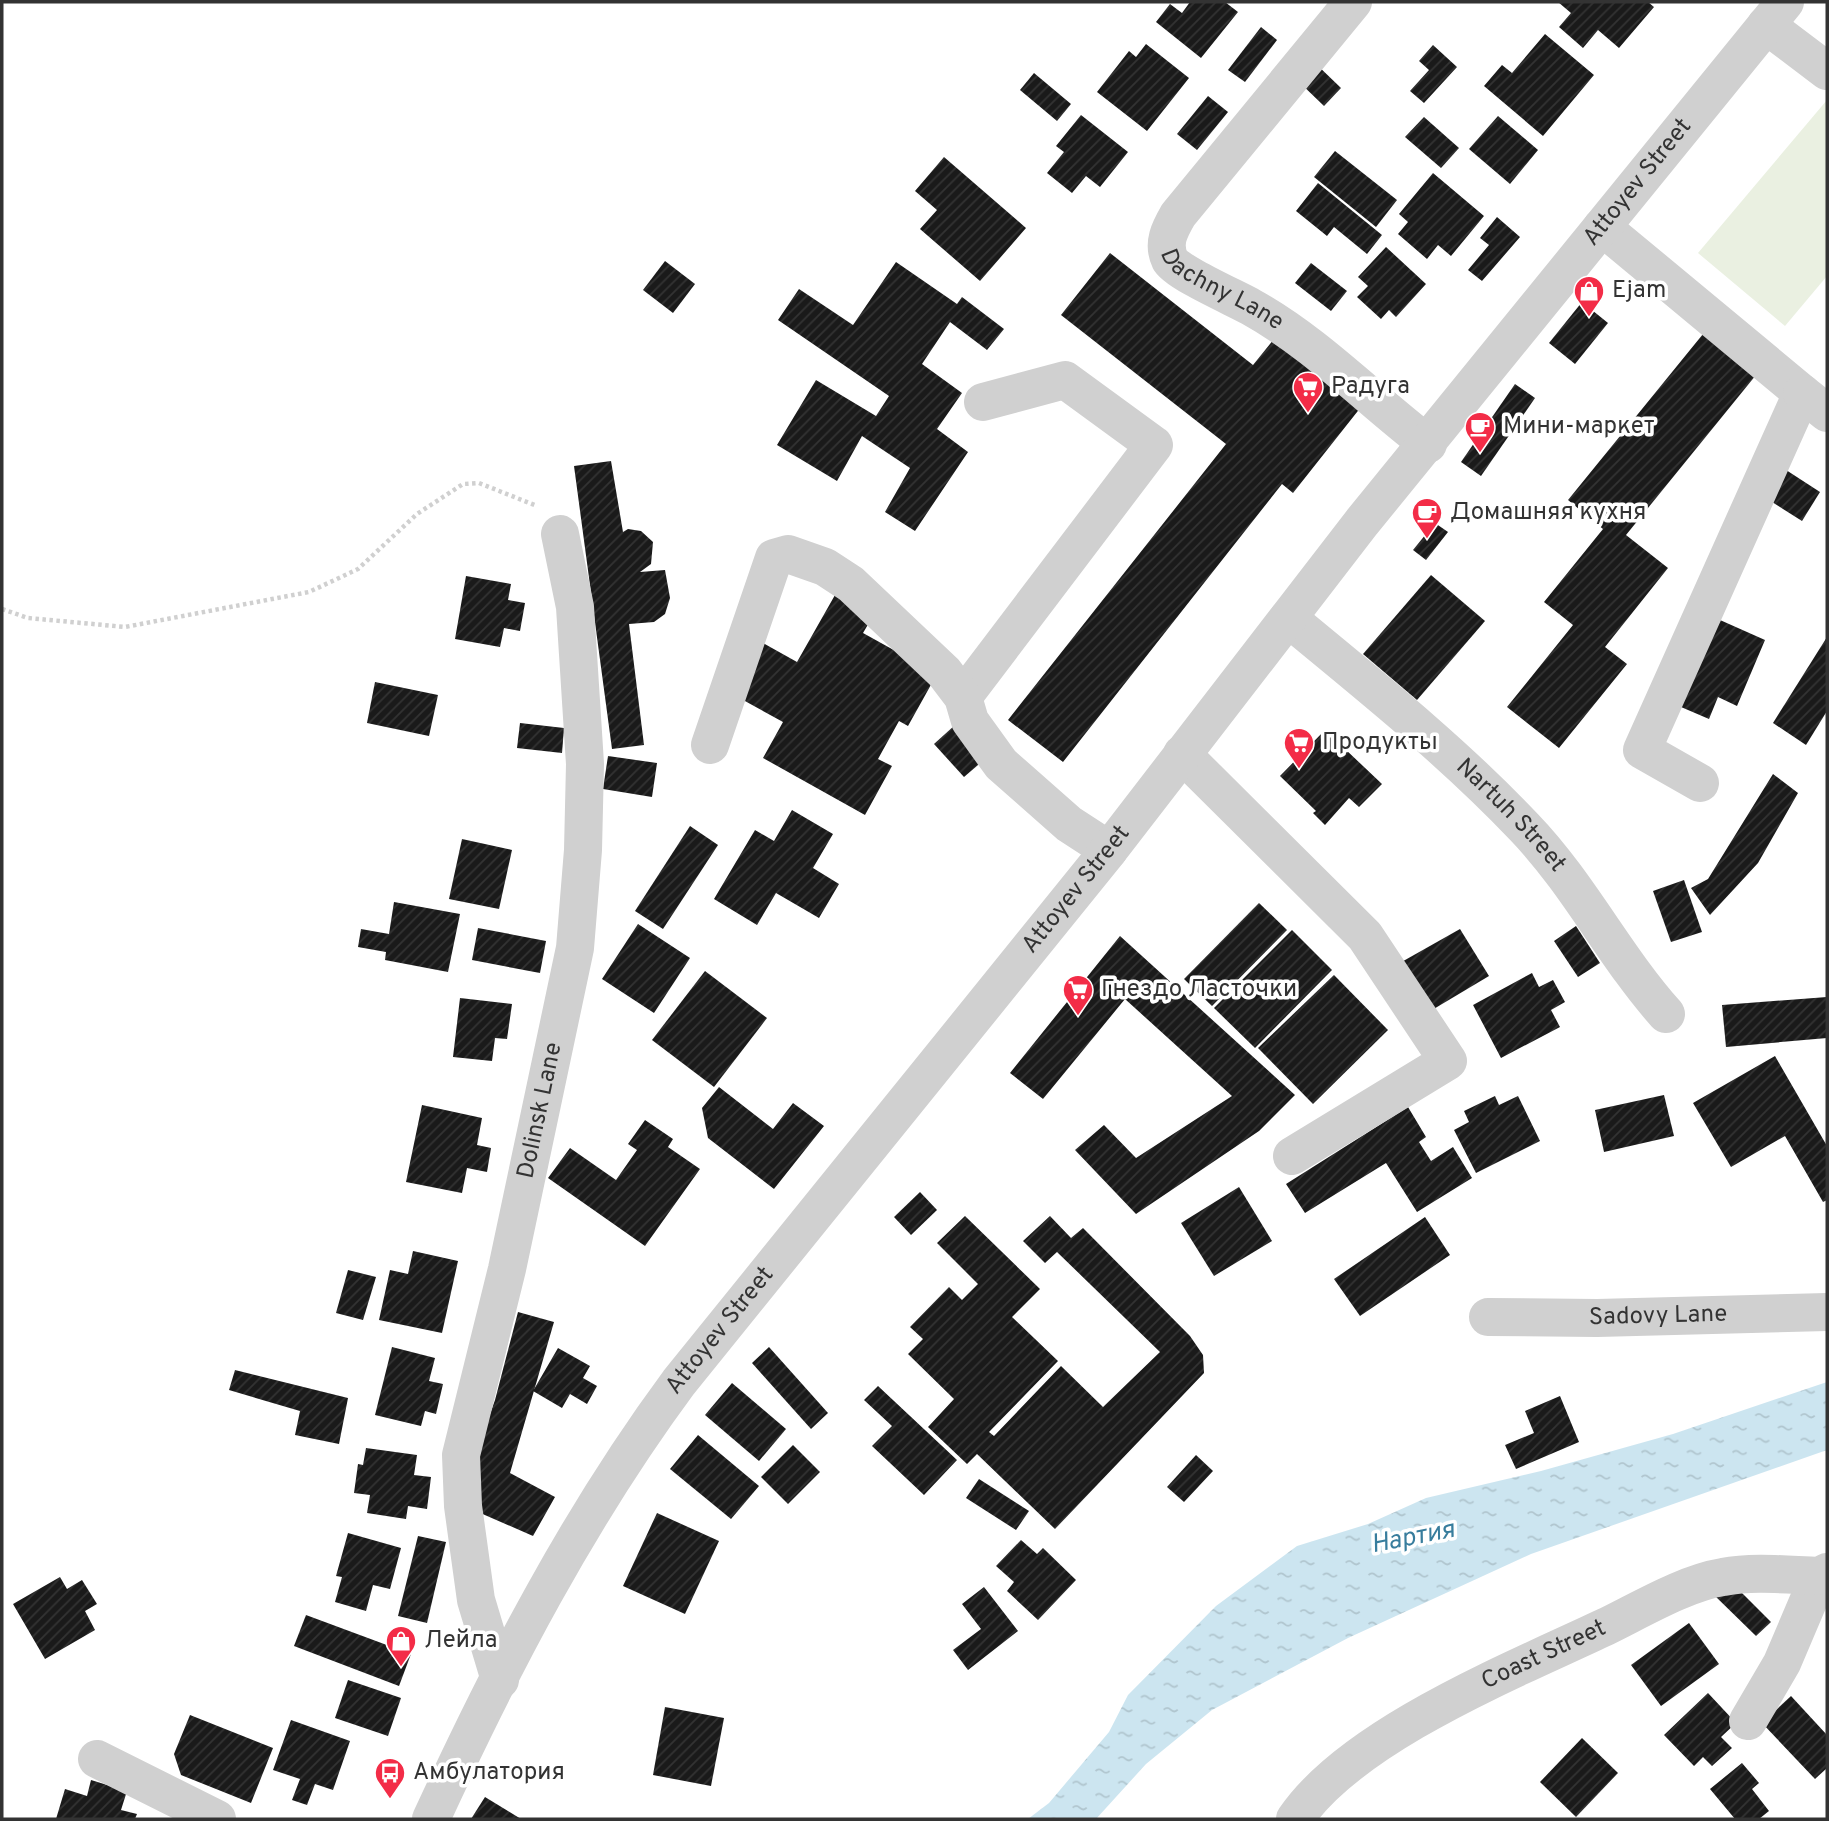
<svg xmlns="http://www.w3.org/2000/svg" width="1829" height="1821" viewBox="0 0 1829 1821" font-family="Overpass,sans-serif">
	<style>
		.green { fill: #eaf0e1 }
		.water { fill: url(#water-ripples) }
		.building { fill: url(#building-hatch) }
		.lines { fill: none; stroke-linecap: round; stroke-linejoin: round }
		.path { stroke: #d0d0d0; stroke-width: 4.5; stroke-dasharray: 3.5 3.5; stroke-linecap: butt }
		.minor { stroke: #d0d0d0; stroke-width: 38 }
		.labels { text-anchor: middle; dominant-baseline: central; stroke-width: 7; stroke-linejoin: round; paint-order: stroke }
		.street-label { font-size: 24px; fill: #333; stroke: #fff }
		.poi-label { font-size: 24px; fill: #333; stroke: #fff; text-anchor: start }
		.water-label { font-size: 26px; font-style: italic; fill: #387d9d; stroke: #fff }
	</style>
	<defs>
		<pattern id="water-ripples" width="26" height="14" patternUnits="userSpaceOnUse" patternTransform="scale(1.75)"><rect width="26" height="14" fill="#cce5f0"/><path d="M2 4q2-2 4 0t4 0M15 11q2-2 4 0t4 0" fill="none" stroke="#b0c5ce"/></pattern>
		<pattern id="building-hatch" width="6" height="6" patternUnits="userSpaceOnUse" patternTransform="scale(1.75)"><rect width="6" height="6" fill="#1a1a1a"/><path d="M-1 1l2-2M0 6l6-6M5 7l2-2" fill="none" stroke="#333"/></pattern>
	</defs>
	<rect width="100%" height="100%" fill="#fff"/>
	<path class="green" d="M1827 100V276L1785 326 1698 253Z"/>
	<path class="water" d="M1827 1382V1450L1531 1554 1348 1638 1212 1710 1146 1764 1096 1819H1028L1049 1803 1109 1732 1128 1695 1216 1606 1297 1546 1368 1524 1426 1498 1541 1471 1673 1434Z"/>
	<g class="building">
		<path d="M1190 2H1225L1238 12 1201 58 1156 22 1170 4 1182 13Z"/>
		<path d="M1558 2H1648L1654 7 1619 48 1598 30 1583 48 1559 27 1571 13Z"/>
		<path d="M1261 27 1277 40 1245 82 1228 70Z"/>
		<path d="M1545 34 1594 75 1543 136 1484 86 1502 65 1512 73Z"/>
		<path d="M1146 44 1189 78 1147 131 1097 92 1129 51 1136 57Z"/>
		<path d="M1433 45 1457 67 1424 103 1410 91 1429 70 1419 61Z"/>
		<path d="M1314 62 1341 88 1324 106 1297 80Z"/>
		<path d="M1034 73 1071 104 1057 121 1020 90Z"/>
		<path d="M1208 96 1228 112 1197 150 1177 134Z"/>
		<path d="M1081 115 1128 152 1100 187 1086 176 1072 193 1047 173 1064 152 1056 146Z"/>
		<path d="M1498 116 1538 150 1510 184 1469 149Z"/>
		<path d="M1424 117 1459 148 1441 168 1405 137Z"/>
		<path d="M1335 151 1397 200 1376 227 1314 177Z"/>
		<path d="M944 157 1026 228 980 281 920 229 937 210 915 191Z"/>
		<path d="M1433 173 1484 216 1451 256 1438 245 1427 259 1398 234 1408 222 1399 214Z"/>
		<path d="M1318 183 1382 235 1367 254 1334 227 1327 236 1296 211Z"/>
		<path d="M1497 217 1520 237 1482 281 1468 270 1489 245 1480 238Z"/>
		<path d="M1386 247 1426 284 1396 317 1389 310 1381 319 1357 297 1368 286 1358 277Z"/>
		<path d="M1110 253 1253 365 1274 339 1361 407 1293 493 1282 484 1063 762 1008 720 1226 444 1061 315Z"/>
		<path d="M665 261 695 284 673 313 643 290Z"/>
		<path d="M896 262 957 304 962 297 1004 329 987 350 950 322 922 364 962 393 937 429 968 452 915 531 885 512 910 468 862 436 837 481 777 445 816 380 876 416 889 396 778 320 799 289 853 325Z"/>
		<path d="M1311 263 1347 291 1331 311 1295 283Z"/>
		<path d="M1582 302 1608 323 1575 364 1549 343Z"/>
		<path d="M1703 334 1756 375 1626 535 1668 568 1605 647 1627 664 1559 748 1507 707 1573 625 1544 602 1603 529 1568 500Z"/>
		<path d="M1515 384 1535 398 1481 476 1461 462Z"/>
		<path d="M611 461 623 532 628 529 641 531 653 542 651 564 640 572 665 570 670 598 665 614 654 622 629 624 644 745 612 749 574 466Z"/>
		<path d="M1783 468 1820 492 1802 521 1764 497Z"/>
		<path d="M1435 523 1448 532 1426 560 1413 550Z"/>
		<path d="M1431 575 1485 621 1417 700 1363 654Z"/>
		<path d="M466 576 511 584 508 600 525 603 520 631 504 628 500 647 455 639Z"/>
		<path d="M835 595 873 616 863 633 937 674 908 726 899 721 878 759 892 766 865 815 763 758 783 722 734 695 763 643 797 662Z"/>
		<path d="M1720 620 1765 640 1737 706 1718 697 1709 719 1681 707Z"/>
		<path d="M1827 637V711L1806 745 1773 723Z"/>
		<path d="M375 682 438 695 429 736 367 723Z"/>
		<path d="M520 723 564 728 562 753 517 748Z"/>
		<path d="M955 725 985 759 964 777 934 744Z"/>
		<path d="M1325 730 1382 784 1359 807 1349 798 1325 825 1313 813 1316 811 1280 776Z"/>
		<path d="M608 756 657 763 652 797 603 789Z"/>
		<path d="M1773 774 1798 793 1758 863 1710 915 1691 888 1708 879Z"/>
		<path d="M792 810 833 834 813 868 839 884 819 918 776 893 757 925 714 899 755 830 774 841Z"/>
		<path d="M690 826 718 845 663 929 635 911Z"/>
		<path d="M462 839 512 850 499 909 449 899Z"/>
		<path d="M1684 880 1702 932 1671 942 1653 891Z"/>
		<path d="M394 902 460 914 448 972 385 960 386 952 358 947 361 929 389 934Z"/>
		<path d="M1259 903 1287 930 1212 1006 1184 979Z"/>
		<path d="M638 924 690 958 654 1013 602 979Z"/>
		<path d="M1576 926 1600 963 1578 977 1554 941Z"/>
		<path d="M478 928 546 941 540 973 472 960Z"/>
		<path d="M1460 929 1489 976 1427 1013 1398 964Z"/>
		<path d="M1292 930 1332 970 1255 1048 1214 1008Z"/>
		<path d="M1120 936 1295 1095 1259 1131 1136 1214 1075 1150 1104 1125 1136 1158 1232 1096 1125 999 1043 1099 1010 1073Z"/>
		<path d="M705 971 767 1018 714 1087 652 1040Z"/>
		<path d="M1532 973 1539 987 1553 980 1565 1002 1551 1010 1560 1027 1501 1058 1473 1005Z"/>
		<path d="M1334 975 1388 1030 1313 1104 1258 1048Z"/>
		<path d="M1827 997V1038L1726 1047 1722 1005Z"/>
		<path d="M460 998 512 1004 507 1039 495 1038 492 1061 453 1057Z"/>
		<path d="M1775 1056 1827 1146V1200L1823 1202 1785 1136 1731 1167 1693 1103Z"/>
		<path d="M719 1087 773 1129 793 1103 824 1126 774 1189 708 1138 702 1108Z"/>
		<path d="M1664 1095 1674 1136 1604 1152 1595 1110Z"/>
		<path d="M1495 1096 1499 1105 1518 1096 1540 1141 1476 1173 1454 1130 1469 1122 1464 1111Z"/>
		<path d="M422 1105 482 1118 477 1145 491 1148 487 1172 467 1168 462 1193 406 1182Z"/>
		<path d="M1408 1107 1426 1137 1419 1142 1431 1161 1453 1147 1472 1178 1417 1212 1386 1163 1305 1213 1286 1184Z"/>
		<path d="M645 1120 673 1139 668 1147 700 1169 645 1246 548 1178 570 1148 616 1180 637 1150 628 1144Z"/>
		<path d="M1239 1187 1272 1241 1214 1276 1181 1223Z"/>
		<path d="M920 1192 937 1210 911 1235 894 1217Z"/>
		<path d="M965 1216 1040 1289 1012 1317 1058 1361 989 1432 994 1436 1061 1366 1103 1407 1160 1352 1057 1252 1045 1263 1023 1241 1050 1216 1071 1238 1083 1228 1190 1336 1203 1355 1204 1373 1055 1529 977 1454 967 1464 928 1427 954 1399 908 1354 923 1339 910 1327 949 1287 962 1300 978 1284 937 1243Z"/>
		<path d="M1425 1217 1450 1255 1360 1316 1334 1279Z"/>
		<path d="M413 1251 458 1261 442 1333 379 1320 390 1270 408 1274Z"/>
		<path d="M348 1270 376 1277 363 1320 336 1313Z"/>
		<path d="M518 1312 554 1322 510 1473 555 1497 533 1536 478 1512V1448L495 1400Z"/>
		<path d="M392 1347 435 1358 429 1381 443 1384 436 1414 425 1411 421 1426 375 1415Z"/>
		<path d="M769 1347 828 1413 811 1429 752 1363Z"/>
		<path d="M558 1348 590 1366 583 1378 597 1386 587 1404 570 1394 562 1408 533 1391Z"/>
		<path d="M235 1370 348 1398 339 1444 295 1435 300 1411 229 1390Z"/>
		<path d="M732 1383 786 1429 759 1461 705 1415Z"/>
		<path d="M878 1386 957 1460 924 1495 872 1446 892 1426 864 1400Z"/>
		<path d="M1560 1396 1579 1442 1516 1469 1505 1445 1534 1433 1525 1411Z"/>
		<path d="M698 1435 759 1486 731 1519 670 1469Z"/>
		<path d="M793 1445 820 1472 788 1504 761 1477Z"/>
		<path d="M366 1448 417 1455 414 1475 431 1477 427 1509 408 1506 406 1519 367 1513 370 1495 354 1493 358 1464 363 1465Z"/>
		<path d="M1196 1455 1213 1471 1184 1502 1167 1487Z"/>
		<path d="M979 1479 1029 1511 1016 1530 966 1498Z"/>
		<path d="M657 1513 719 1541 685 1614 623 1586Z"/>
		<path d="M348 1533 401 1548 390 1589 373 1585 366 1611 335 1602 342 1577 336 1576Z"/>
		<path d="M418 1536 446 1542 427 1623 398 1616Z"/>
		<path d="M1021 1540 1037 1554 1043 1548 1076 1580 1038 1620 1007 1591 1014 1582 996 1566Z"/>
		<path d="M60 1577 67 1589 82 1580 97 1604 85 1611 95 1630 45 1659 13 1604Z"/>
		<path d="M1728 1579 1771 1622 1756 1636 1713 1594Z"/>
		<path d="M984 1587 1018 1631 968 1670 953 1650 981 1629 962 1604Z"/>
		<path d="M306 1615 411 1654 399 1686 294 1646Z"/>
		<path d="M1689 1623 1719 1664 1661 1706 1631 1665Z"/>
		<path d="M348 1680 401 1698 388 1736 335 1718Z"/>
		<path d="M1708 1693 1736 1723 1721 1737 1732 1748 1712 1766 1703 1757 1694 1766 1664 1735Z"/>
		<path d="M1791 1696 1827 1735V1768L1815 1779 1762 1723Z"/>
		<path d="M665 1707 724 1718 711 1786 653 1775Z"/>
		<path d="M190 1715 273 1748 251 1803 181 1775 174 1754Z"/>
		<path d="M291 1720 350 1741 333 1790 315 1784 307 1805 292 1800 300 1779 273 1770Z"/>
		<path d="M1582 1738 1618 1773 1576 1817 1540 1782Z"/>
		<path d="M1742 1763 1759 1783 1752 1789 1769 1811 1759 1819H1735L1710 1789Z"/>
		<path d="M91 1780 127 1791 121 1810 137 1814 135 1819H56L65 1789 87 1796Z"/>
		<path d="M485 1797 521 1819H471Z"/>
	</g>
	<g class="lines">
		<path class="path" d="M2 609 28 618 125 627 309 592 358 569 417 514 463 484 479 483 537 506"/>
		<g class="minor">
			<path id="s1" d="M1353 2 1178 215C1170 229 1162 243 1170 260 1176 272 1235 298 1251 307 1316 343 1370 400 1428 444"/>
			<path d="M1766 25 1827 71"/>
			<path d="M1602 227 1802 393 1642 750 1700 783"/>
			<path d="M1802 393 1827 413"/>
			<path id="s2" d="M1288 618C1369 685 1452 751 1524 827 1579 884 1614 956 1666 1014"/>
			<path d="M963 697 1154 445 1065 380 983 402"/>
			<path d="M710 745 774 558 788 554 825 567 851 584 944 672 963 697 970 721 1001 764 1069 824 1109 850"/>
			<path d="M1182 754 1365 936 1448 1061 1292 1156"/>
			<path id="s3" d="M1488 1317 1597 1318 1827 1312"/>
			<path id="s4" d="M500 1680 476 1600 463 1506 461 1455 507 1269 575 948 583 850 585 764 575 607 560 534"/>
			<path d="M1748 1721 1782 1663 1819 1576"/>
			<path d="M97 1759 217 1819"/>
			<path id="s5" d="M431 1819C501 1667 579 1517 679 1382L1109 850 1362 522 1785 2"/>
			<path id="s6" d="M1295 1819C1352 1735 1514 1670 1605 1627 1640 1610 1685 1583 1723 1577 1754 1571 1788 1575 1819 1576L1827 1572"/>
		</g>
	</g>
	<defs>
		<g id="shop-pin" transform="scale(1.575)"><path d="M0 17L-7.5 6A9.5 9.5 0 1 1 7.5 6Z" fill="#f32c47" stroke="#fff"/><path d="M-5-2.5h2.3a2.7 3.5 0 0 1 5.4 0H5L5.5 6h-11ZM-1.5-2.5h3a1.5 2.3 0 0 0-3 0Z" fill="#fff"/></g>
		<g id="supermarket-pin" transform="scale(1.575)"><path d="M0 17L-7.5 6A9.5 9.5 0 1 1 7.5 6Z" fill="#f32c47" stroke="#fff"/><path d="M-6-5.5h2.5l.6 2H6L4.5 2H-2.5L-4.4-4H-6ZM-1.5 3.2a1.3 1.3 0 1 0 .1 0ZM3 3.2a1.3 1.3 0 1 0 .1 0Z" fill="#fff"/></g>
		<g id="cafe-pin" transform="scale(1.575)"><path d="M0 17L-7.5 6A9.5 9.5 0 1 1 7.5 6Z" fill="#f32c47" stroke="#fff"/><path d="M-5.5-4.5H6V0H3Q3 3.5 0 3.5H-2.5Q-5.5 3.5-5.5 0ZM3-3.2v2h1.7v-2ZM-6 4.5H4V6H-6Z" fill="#fff"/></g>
		<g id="bus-pin" transform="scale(1.575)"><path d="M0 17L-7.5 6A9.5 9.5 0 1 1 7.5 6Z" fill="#f32c47" stroke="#fff"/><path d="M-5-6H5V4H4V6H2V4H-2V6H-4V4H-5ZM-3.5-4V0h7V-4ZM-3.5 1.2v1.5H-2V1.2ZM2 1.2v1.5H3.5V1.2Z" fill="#fff"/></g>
	</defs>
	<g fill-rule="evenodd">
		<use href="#shop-pin" x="1589" y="291"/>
		<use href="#supermarket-pin" x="1308" y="387"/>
		<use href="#cafe-pin" x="1480" y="427"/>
		<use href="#cafe-pin" x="1427" y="513"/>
		<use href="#supermarket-pin" x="1299" y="743"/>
		<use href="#supermarket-pin" x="1078" y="990"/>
		<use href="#shop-pin" x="401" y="1641"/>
		<use href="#bus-pin" x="390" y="1773"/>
	</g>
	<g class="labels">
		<g class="street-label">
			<text stroke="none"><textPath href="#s5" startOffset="2039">Attoyev Street</textPath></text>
			<text stroke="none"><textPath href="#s1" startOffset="383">Dachny Lane</textPath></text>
			<text stroke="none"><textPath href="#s2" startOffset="298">Nartuh Street</textPath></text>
			<text stroke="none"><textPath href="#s5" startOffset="1136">Attoyev Street</textPath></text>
			<text stroke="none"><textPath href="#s4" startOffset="583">Dolinsk Lane</textPath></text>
			<text stroke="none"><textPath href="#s3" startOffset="170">Sadovy Lane</textPath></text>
			<text stroke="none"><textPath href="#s5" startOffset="569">Attoyev Street</textPath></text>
			<text stroke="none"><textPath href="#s6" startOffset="301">Coast Street</textPath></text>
		</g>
		<g class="poi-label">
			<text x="1612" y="291">Ejam</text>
			<text x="1331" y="387">Радуга</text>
			<text x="1503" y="427">Мини-маркет</text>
			<text x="1450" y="513">Домашняя кухня</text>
			<text x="1322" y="743">Продукты</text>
			<text x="1101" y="990">Гнездо Ласточки</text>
			<text x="424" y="1641">Лейла</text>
			<text x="413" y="1773">Амбулатория</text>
		</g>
		<g class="water-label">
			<text transform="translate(1413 1538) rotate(-11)">Нартия</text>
		</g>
	</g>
	<rect width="1829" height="1821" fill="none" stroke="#333333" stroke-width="7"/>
</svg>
